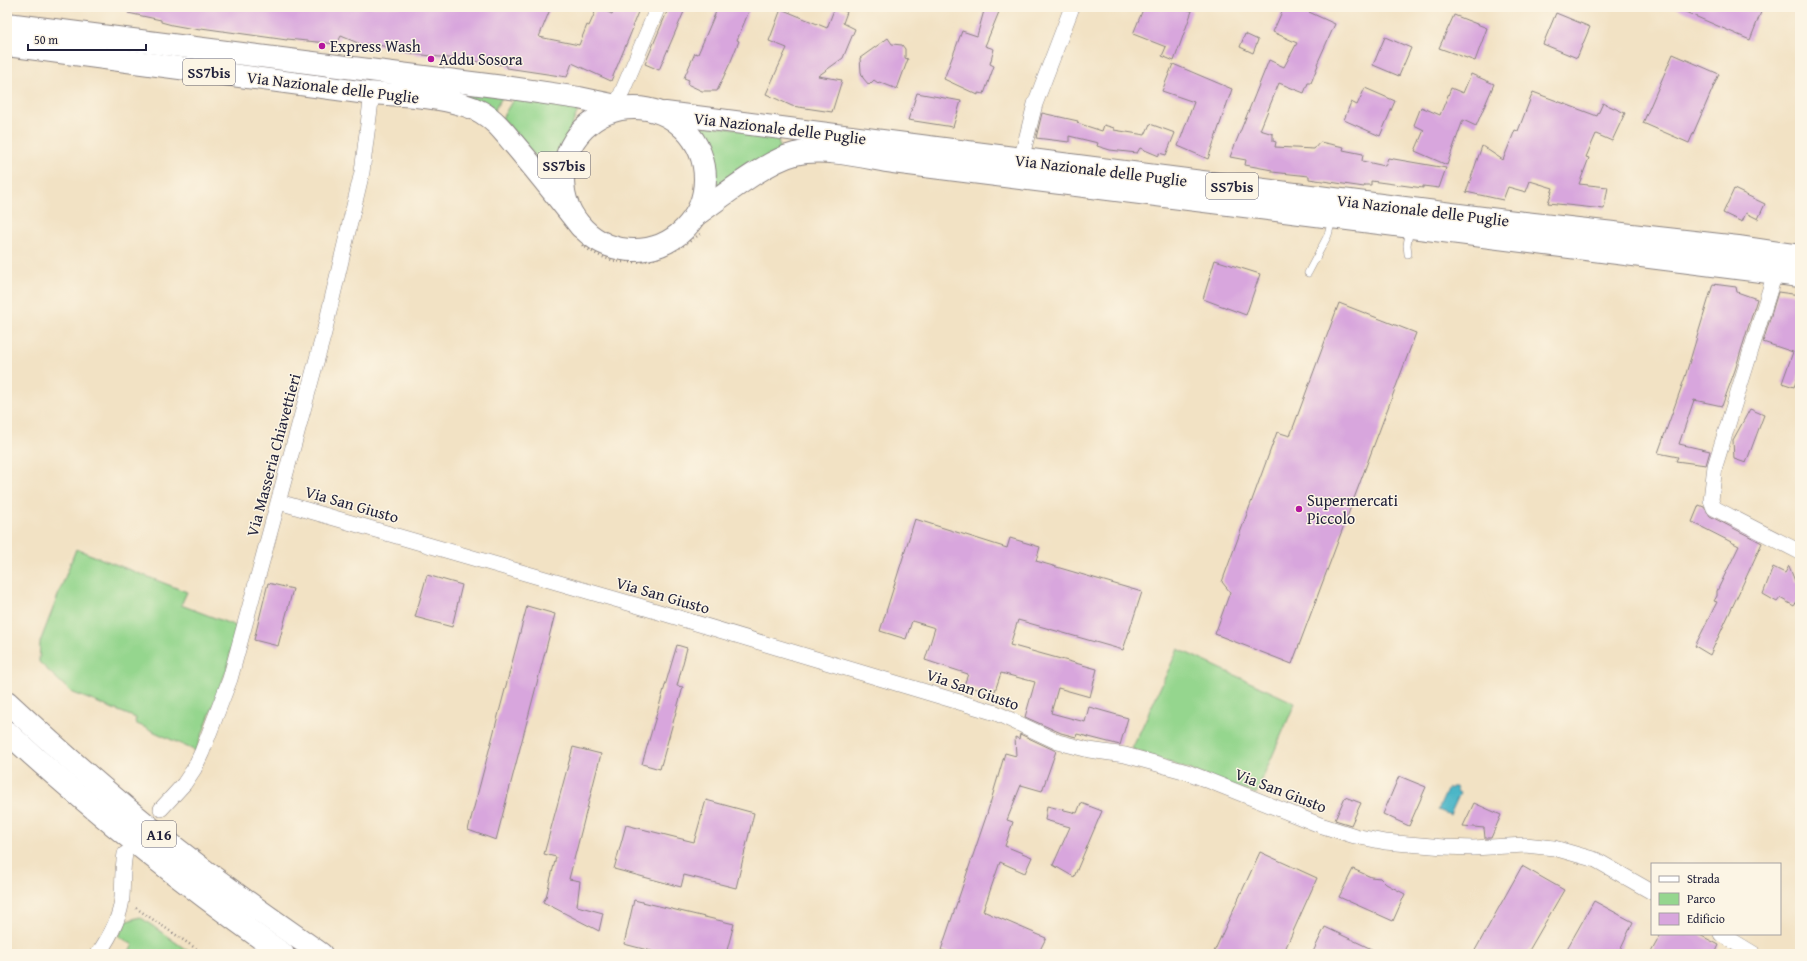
<svg xmlns="http://www.w3.org/2000/svg" width="1807" height="961" viewBox="0 0 1807 961" font-family="'Gentium Book Plus',serif">
	<style>
		.green { fill: #95d68e; stroke: #5c7c64 }
		.water { fill: #4bb6c7; stroke: #366c81 }
		.building { fill: #d8a6dd }
		.lines { fill: none; stroke-linecap: round; stroke-linejoin: round }
		.service-casing { stroke: #8a8280; stroke-width: 8 }
		.minor-casing { stroke: #8a8280; stroke-width: 16 }
		.primary-casing { stroke: #8a8280; stroke-width: 24 }
		.motorway-casing { stroke: #8a8280; stroke-width: 24 }
		.path { stroke: #8a8280; stroke-width: 2.5; stroke-dasharray: 1 3; stroke-linecap: butt }
		.service { stroke: #fff; stroke-width: 7 }
		.minor { stroke: #fff; stroke-width: 15 }
		.primary { stroke: #fff; stroke-width: 22 }
		.motorway { stroke: #fff; stroke-width: 22 }
		.poi-dot { fill: #b5179e; stroke: #fcf5e5; stroke-width: 1.5 }
		.labels { text-anchor: middle; dominant-baseline: central; stroke-width: 3; stroke-linejoin: round; paint-order: stroke }
		.shield { fill: #fcf5e5; stroke: #63616e; stroke-width: 1 }
		.shield-label { font-size: 15px; font-weight: bold; fill: #22223b }
		.poi-label { font-size: 16px; fill: #22223b; stroke: #fcf5e5; text-anchor: start }
		.street-label { font-size: 16px; fill: #22223b; stroke: #fcf5e5 }
	</style>
	<rect width="100%" height="100%" fill="#fcf5e5"/>
	<filter id="ink" filterUnits="userSpaceOnUse"><feTurbulence type="fractalNoise" baseFrequency=".025" numOctaves="2"/><feDisplacementMap in="SourceGraphic" scale="8" xChannelSelector="R" yChannelSelector="G"/><feConvolveMatrix kernelMatrix="1 2 1 2 8 2 1 2 1" color-interpolation-filters="sRGB"/></filter>
	<filter id="wash" filterUnits="userSpaceOnUse"><feTurbulence type="fractalNoise" baseFrequency=".012" numOctaves="4" result="noise"/><feDisplacementMap in="SourceGraphic" scale="16" xChannelSelector="R" yChannelSelector="G"/><feGaussianBlur stdDeviation="0.9" result="paint"/><feColorMatrix in="noise" values="0 0 0 0 0 0 0 0 0 0 0 0 0 0 0 0 0 1.4 0 .05"/><feComposite in="paint" operator="in"/></filter>
	<g filter="url(#wash)">
		<rect width="100%" height="100%" fill="#f2e2c4"/>
		<g class="green">
			<path d="M421 87 503 96 493 112Z"/>
			<path d="M514 98 579 108 560 154 555 179 502 118Z"/>
			<path d="M690 124 776 132 781 151 710 198C715 170 708 147 690 124Z"/>
			<path d="M76 549 187 592 181 605 236 626 227 669 196 751 135 723 136 718 71 692 39 662 40 642Z"/>
			<path d="M1178 649 1295 703 1256 794 1132 749Z"/>
			<path d="M140 917 192 954H127L133 945 119 936 127 921Z"/>
		</g>
		<path class="water" d="M1452 787H1456L1458 792 1460 793 1450 815 1438 810 1448 788 1451 789Z"/>
		<g id="blocks">
			<g class="building">
				<path d="M129 7H551L539 37 579 45 587 25 589 26 596 10 597 11 599 8 612 14 615 7H640L632 27 633 28 611 81 572 63 567 77 507 68V65L415 54 379 45 375 50 341 36 337 44 287 39V40L201 28 200 30 172 25 161 22V20L128 13Z"/>
				<path d="M669 7H686L659 70 645 64Z"/>
				<path d="M718 7H739L749 11 737 40 739 41 731 61 717 91H702L687 84 689 80 684 78 695 53 698 54Z"/>
				<path d="M835 7 847 12 843 23 855 29 843 58 818 76 842 80 832 112 792 106 766 94 787 48 769 41 781 9 827 28Z"/>
				<path d="M985 7H1001L985 46 994 49 990 64 994 66 984 94 978 93V95L944 79 962 31 977 36Z"/>
				<path d="M1144 7H1179L1192 11 1174 61 1162 56 1166 47 1133 34Z"/>
				<path d="M1284 7H1311L1309 12 1335 24 1317 64 1318 65 1311 83H1308L1304 93 1279 83 1260 130 1273 134V141L1276 142 1275 147 1314 149 1320 142 1344 147 1343 150 1363 154 1362 161 1385 166 1388 158 1446 168 1439 188 1423 186V188L1371 181V185H1365L1364 187 1309 179V176L1272 172V170L1245 165 1246 160 1230 157 1269 60 1284 67 1297 43 1273 32Z"/>
				<path d="M1674 7H1763L1750 40Z"/>
				<path d="M1556 13 1590 27 1577 58 1543 44Z"/>
				<path d="M1454 15 1487 28 1475 61 1439 48Z"/>
				<path d="M1245 34 1258 40 1253 53 1240 47Z"/>
				<path d="M1385 37 1411 48 1399 76 1373 65Z"/>
				<path d="M888 38 892 44 902 45 905 49V58L908 59 897 89 879 82 878 83 874 80 869 85 863 78 861 72 860 58Z"/>
				<path d="M1673 54 1719 74 1689 143 1643 123Z"/>
				<path d="M1173 64 1232 89 1208 159 1178 146 1194 102 1162 91Z"/>
				<path d="M1471 74 1494 84 1476 126 1463 120 1447 165 1415 151 1424 130 1414 125 1421 107 1440 115 1451 88 1463 93Z"/>
				<path d="M1365 88 1395 101 1380 136 1344 120 1351 102 1357 105Z"/>
				<path d="M1533 92 1597 116 1603 103 1625 113 1612 141 1596 134 1586 157 1589 158 1579 184 1608 187 1604 209 1548 203 1553 188 1530 181 1526 192 1508 187 1503 200 1466 192 1482 146 1503 160 1515 130 1518 131Z"/>
				<path d="M917 93 961 101 953 127 908 120Z"/>
				<path d="M1042 113 1078 121 1077 123 1102 131 1104 125 1114 128V130L1145 135 1150 124 1175 133 1166 155 1159 153V156L1140 148 1137 153 1110 150 1097 146 1098 143 1069 136V142L1036 138Z"/>
				<path d="M1734 189 1765 204 1758 219 1746 213 1742 222 1723 213Z"/>
				<path d="M1215 260 1260 274 1246 315 1203 299Z"/>
				<path d="M1713 284 1736 287 1737 292 1757 299 1735 370 1722 406 1694 400 1679 444 1710 451 1706 465 1676 461 1678 457 1658 453 1685 377Z"/>
				<path d="M1778 292 1800 295V372L1794 387 1782 383 1793 352 1763 342Z"/>
				<path d="M1339 303 1416 333 1292 664 1215 634 1230 592 1222 582 1277 432 1290 436Z"/>
				<path d="M1750 409 1764 415 1746 463 1734 459 1733 440Z"/>
				<path d="M1699 505 1704 507 1710 516 1762 543 1710 655 1695 646 1717 602 1714 601 1717 596V591L1739 546 1692 522Z"/>
				<path d="M915 519 1007 548 1010 538 1040 547 1036 561 1142 592 1123 650 1018 620 1010 645 1097 669 1090 697 1058 688 1051 713 1085 722 1089 707 1128 718 1120 745 1077 734 1076 737 1061 733 1025 717 1035 682 1001 673 994 694 964 685 968 674 925 660 935 628 912 621 906 639 880 631Z"/>
				<path d="M1789 566 1795 581 1800 583V596L1794 606 1780 598 1777 602 1763 594 1773 567 1785 573Z"/>
				<path d="M427 575 462 585 452 627 415 617Z"/>
				<path d="M268 583 293 589 278 646 254 640Z"/>
				<path d="M527 606 555 614 496 840 468 830Z"/>
				<path d="M677 645 687 648 677 686 683 687 660 769 642 764Z"/>
				<path d="M1020 734 1056 751 1042 791 1021 785 1007 820 1013 822 1005 846 1032 857 1025 873 1000 862 983 911 1046 938 1038 954H955L941 950 987 814 1005 753 1016 756 1015 737 1019 739Z"/>
				<path d="M573 747 601 754 569 879 580 881 577 906 603 913 599 931 543 902 546 897 556 857 544 854Z"/>
				<path d="M1399 776 1426 787 1409 826 1383 814Z"/>
				<path d="M1345 797 1361 803 1351 825 1335 820Z"/>
				<path d="M706 800 754 813 736 888 684 875 681 887 614 869 626 825 694 842Z"/>
				<path d="M1081 803 1102 811 1074 877 1053 865 1070 827 1045 820 1047 806 1077 813Z"/>
				<path d="M1474 803 1501 815 1491 838H1485L1484 828 1463 826Z"/>
				<path d="M1260 852 1317 878 1283 954H1213Z"/>
				<path d="M1522 866 1564 890 1527 954H1473Z"/>
				<path d="M1353 869 1371 877 1380 878 1386 884 1405 894 1393 921 1339 897Z"/>
				<path d="M634 900 734 924 726 954H663L624 944Z"/>
				<path d="M1594 901 1633 922 1618 954H1564Z"/>
				<path d="M1325 927 1382 954H1312Z"/>
				<path d="M1661 934H1698L1719 945 1715 954H1650Z"/>
			</g>
		</g>
	</g>
	<g filter="url(#ink)">
		<use href="#blocks" fill-opacity="0" stroke="#8a8280" stroke-width="1"/>
		<g class="lines">
			<g class="service-casing">
				<g id="service">
					<path d="M1408 254 1407 245 1410 228"/>
					<path d="M1308 273 1328 235 1332 220"/>
				</g>
			</g>
			<g class="minor-casing">
				<g id="minor">
					<path d="M616 106 658 7"/>
					<path d="M1021 160 1035 104 1072 7"/>
					<path d="M1775 273 1715 466 1711 500 1714 508 1800 552"/>
					<path d="M279 502 639 606 996 713 1058 742 1089 750 1125 755 1187 772 1320 825 1355 836 1385 842 1444 847 1473 848 1525 845 1554 848 1596 860 1652 892"/>
					<path d="M161 809 184 784 194 769 202 752 230 679 324 333 362 172 371 101 367 93"/>
					<path d="M1721 934 1754 954"/>
					<path d="M98 954C109 938 121 917 122 897 123 882 122 869 125 854"/>
				</g>
			</g>
			<g class="primary-casing">
				<g id="primary">
					<path d="M7 24 511 88 579 98 621 107"/>
					<path d="M7 45 367 93C401 95 452 96 481 112 495 120 504 132 514 144 537 171 559 199 581 227"/>
					<circle cx="634" cy="179" r="71"/>
					<path d="M665 113 1498 220 1738 247 1800 256"/>
					<path d="M696 215C722 197 766 161 795 154 825 147 863 157 893 162L1800 276"/>
				</g>
			</g>
			<g class="motorway-casing">
				<g id="motorway">
					<path d="M7 702C66 757 127 811 191 860 233 893 277 923 321 954"/>
					<path d="M7 732C94 812 186 886 283 954"/>
				</g>
			</g>
			<g class="path">
				<path d="M582 245C622 276 664 261 700 234"/>
				<path d="M136 908 204 954"/>
			</g>
			<use href="#service" class="service"/>
			<use href="#minor" class="minor"/>
			<use href="#primary" class="primary"/>
			<use href="#motorway" class="motorway"/>
		</g>
	</g>
	<g class="poi-dot">
		<circle cx="322" cy="46" r="4"/>
		<circle cx="431" cy="59" r="4"/>
		<circle cx="1299" cy="509" r="4"/>
	</g>
	<g class="labels">
		<g class="shield">
			<rect x="183" y="59" width="52" height="26" rx="3"/>
			<rect x="538" y="152" width="52" height="26" rx="3"/>
			<rect x="1206" y="173" width="52" height="26" rx="3"/>
			<rect x="142" y="821" width="34" height="26" rx="3"/>
		</g>
		<g class="shield-label">
			<text x="209" y="72">SS7bis</text>
			<text x="564" y="165">SS7bis</text>
			<text x="1232" y="186">SS7bis</text>
			<text x="159" y="834">A16</text>
		</g>
		<g class="poi-label">
			<text x="330" y="46">Express Wash</text>
			<text x="439" y="59">Addu Sosora</text>
			<text x="1307" y="500">Supermercati<tspan x="1307" dy="18">Piccolo</tspan></text>
		</g>
		<g class="street-label">
			<text transform="translate(333 87) rotate(7)">Via Nazionale delle Puglie</text>
			<text transform="translate(780 128) rotate(7)">Via Nazionale delle Puglie</text>
			<text transform="translate(1101 170) rotate(7)">Via Nazionale delle Puglie</text>
			<text transform="translate(1423 210) rotate(7)">Via Nazionale delle Puglie</text>
			<text transform="translate(273 455) rotate(-75)">Via Masseria Chiavettieri</text>
			<text transform="translate(352 504) rotate(16)">Via San Giusto</text>
			<text transform="translate(663 595) rotate(16)">Via San Giusto</text>
			<text transform="translate(973 689) rotate(19)">Via San Giusto</text>
			<text transform="translate(1281 790) rotate(21)">Via San Giusto</text>
		</g>
	</g>
	<rect width="1807" height="961" fill="none" stroke="#fcf5e5" stroke-width="24"/>
	<rect x="1651" y="863" width="130" height="72" fill="#fcf5e5" stroke="#a5a1a1"/>
	<rect x="1659" y="876" width="20" height="6" fill="#ffffff" stroke="#a5a1a1"/>
	<text x="1687" y="883" font-size="12" fill="#22223b">Strada</text>
	<rect x="1659" y="893" width="20" height="12" fill="#95d68e" stroke="#a5a1a1"/>
	<text x="1687" y="903" font-size="12" fill="#22223b">Parco</text>
	<rect x="1659" y="913" width="20" height="12" fill="#d8a6dd" stroke="#a5a1a1"/>
	<text x="1687" y="923" font-size="12" fill="#22223b">Edificio</text>
	<path d="M28 44v6h118v-6" fill="none" stroke="#22223b" stroke-width="2"/>
	<text x="34" y="44" font-size="12" fill="#22223b" stroke="#fcf5e5" stroke-width="3" paint-order="stroke">50 m</text>
</svg>
